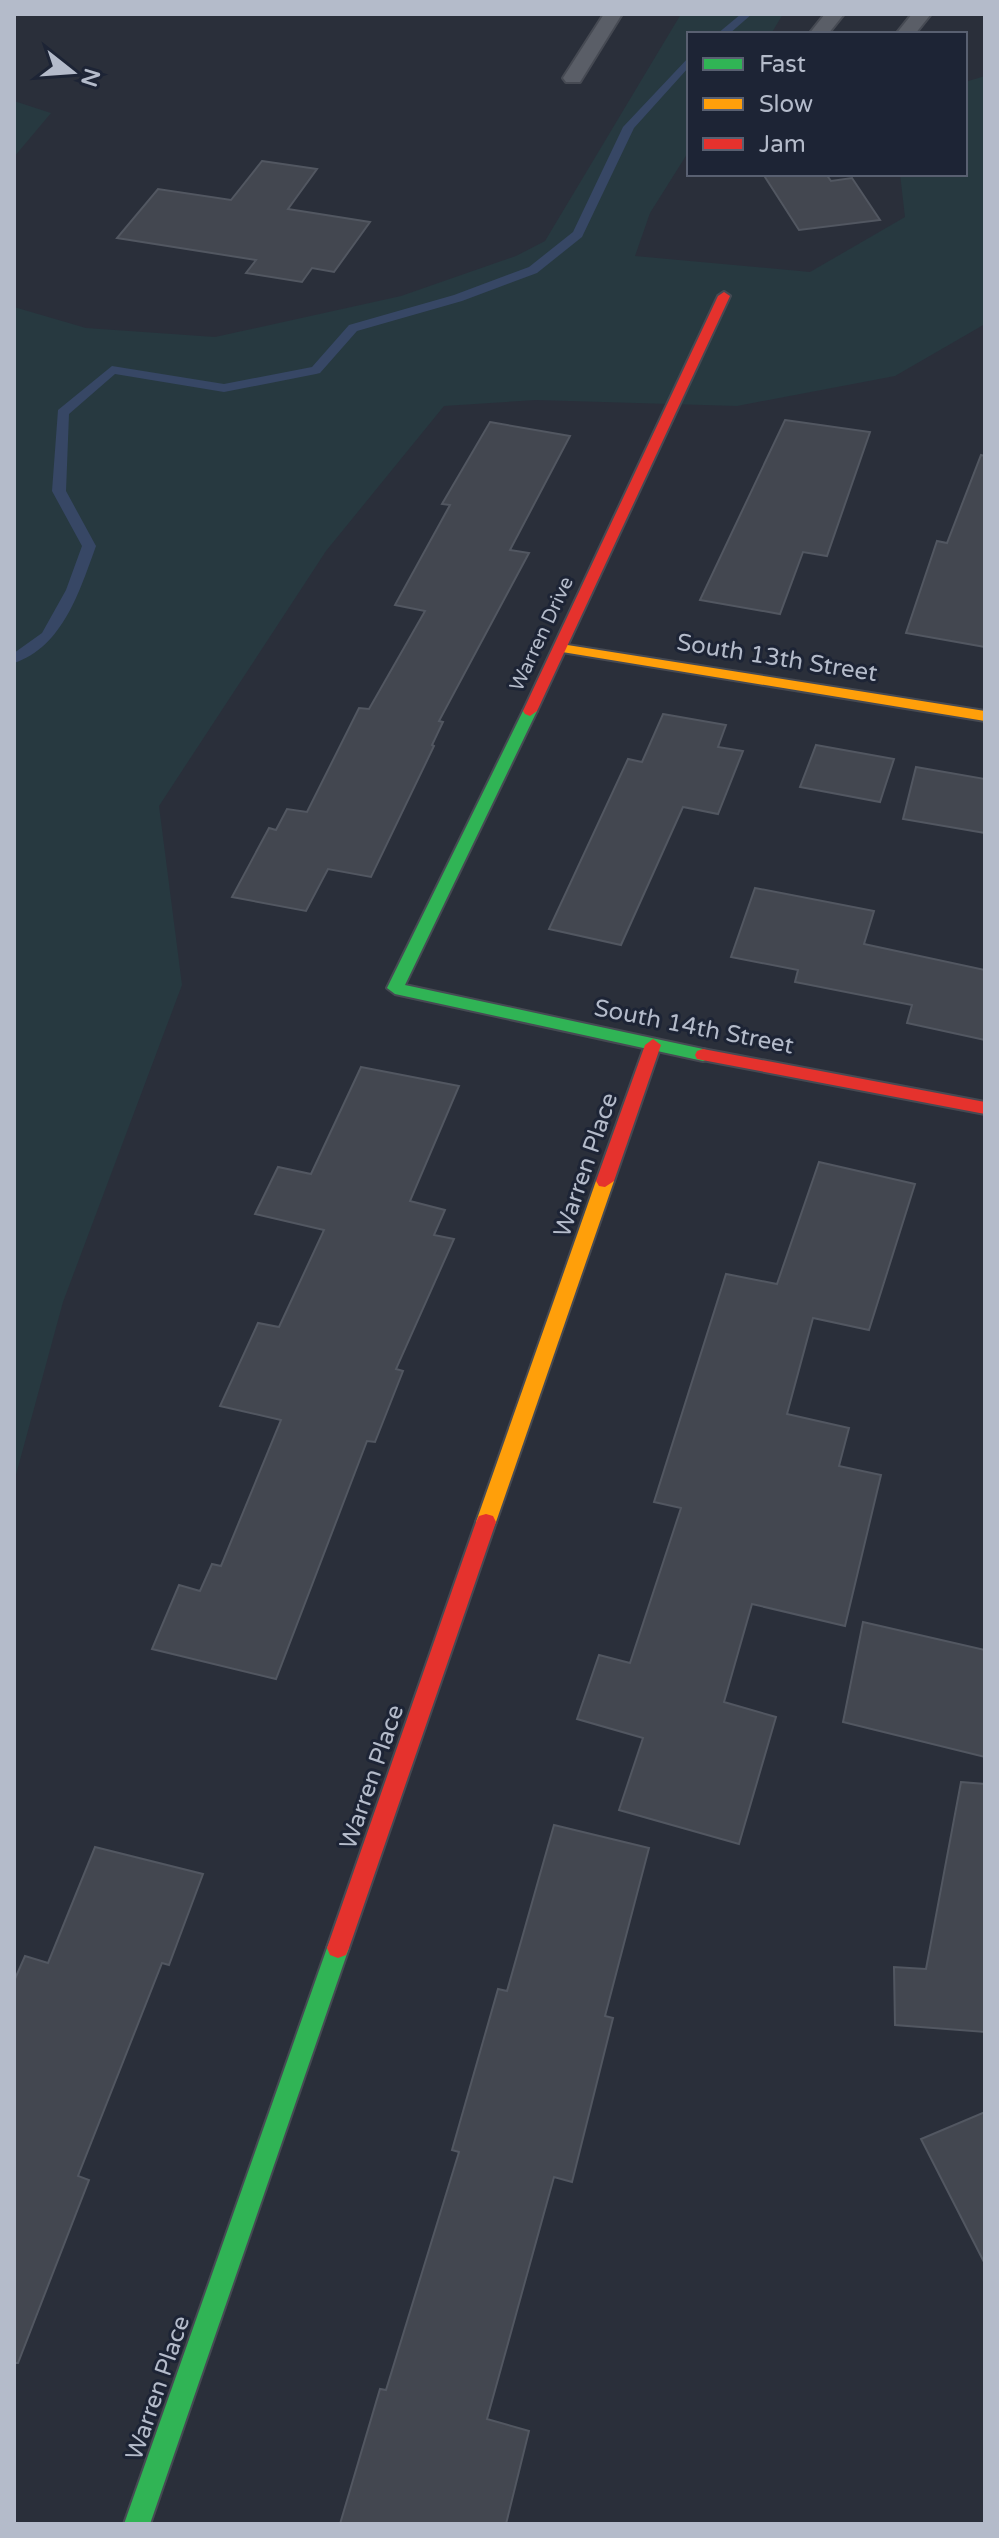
<svg xmlns="http://www.w3.org/2000/svg" width="999" height="2538" viewBox="0 0 999 2538" font-family="'Varela Round',sans-serif">
	<style>
		.green { fill: #273940 }
		.lines { fill: none; stroke-linecap: round; stroke-linejoin: round }
		.stream { fill: #374765; fill-rule: evenodd }
		.building { fill: #434750; stroke: #525761; stroke-width: 2 }
		.lane-casing { stroke: #464a53; stroke-width: 4 }
		.fast-casing { stroke: #464a53; stroke-width: 4 }
		.slow-casing { stroke: #464a53; stroke-width: 4 }
		.jam-casing { stroke: #464a53; stroke-width: 4 }
		.lane { fill: #5a5e67; fill-rule: evenodd }
		.fast { fill: #30b455; fill-rule: evenodd }
		.slow { fill: #ff9f0a; fill-rule: evenodd }
		.jam { fill: #e5322d; fill-rule: evenodd }
		.labels { text-anchor: middle; dominant-baseline: central; stroke-width: 6; stroke-linejoin: round; paint-order: stroke }
		.far-street-label { font-size: 20px; fill: #b4bbca; stroke: #1d2435 }
		.street-label { font-size: 24px; fill: #b4bbca; stroke: #1d2435 }
	</style>
	<rect width="100%" height="100%" fill="#2a2f3a"/>
	<g class="green">
		<path d="M681 14H783L771 34H689V151L650 213 635 256 810 272 905 217 900 174H965V82L985 76V324L895 376 737 406 536 400 444 406 326 551 159 806 182 985 63 1302 14 1482V307L86 328 215 337 401 296 516 256 545 241Z"/>
		<path d="M14 101 51 113 14 157Z"/>
	</g>
	<g class="lines">
		<g class="stream">
			<path d="M741 14H752L729 34H717Z"/>
			<path d="M689 57V67L634 128 582 237 537 273 462 301 357 331 320 373 316 374 224 392 115 374 69 414 66 491 96 546C80 590 63 647 14 663V653L42 633 66 590 82 546 52 491 58 410 112 366 224 384 312 367 349 325 454 295 529 267 573 232 623 127Z"/>
		</g>
	</g>
	<g class="building">
		<path d="M262 161 317 169 288 209 370 222 334 272 312 268 302 282 246 273 256 260 117 238 158 189 231 200Z"/>
		<path d="M763 174H826L831 181 852 178 880 220 799 230Z"/>
		<path d="M785 420 870 432 827 556 803 552 780 614 700 600Z"/>
		<path d="M490 422 570 436 510 550 529 553 439 721 443 722 432 745 434 746 371 877 328 869 306 911 232 897 269 828 276 830 287 809 307 812 359 708 369 709 425 611 395 605 450 505 442 504Z"/>
		<path d="M981 455 985 456V647L906 633 937 541 947 543Z"/>
		<path d="M663 714 726 725 718 747 743 751 718 814 683 807 621 945 549 929 628 759 642 762Z"/>
		<path d="M816 745 894 759 880 802 800 787Z"/>
		<path d="M916 767 985 779V833L903 819Z"/>
		<path d="M755 888 874 911 864 944 985 970V1040L907 1023 912 1005 795 982 798 970 731 957Z"/>
		<path d="M361 1067 459 1086 410 1201 445 1210 434 1235 454 1239 396 1369 403 1371 375 1442 367 1441 276 1679 152 1649 179 1585 200 1591 212 1564 221 1566 281 1420 220 1406 258 1323 279 1327 324 1230 255 1214 278 1167 311 1174Z"/>
		<path d="M819 1162 915 1184 869 1330 813 1318 787 1414 849 1428 839 1466 881 1475 845 1626 752 1604 724 1702 776 1717 739 1844 619 1810 643 1738 577 1719 599 1655 630 1663 681 1508 654 1502 726 1274 777 1284Z"/>
		<path d="M863 1622 985 1650V1757L843 1722Z"/>
		<path d="M961 1782 985 1784V2032L895 2025 894 1967 926 1969Z"/>
		<path d="M554 1825 649 1848 605 2016 613 2018 572 2182 554 2177 487 2419 529 2431 506 2524H340L380 2389 386 2390 459 2152 452 2150 498 1989 507 1991Z"/>
		<path d="M95 1847 203 1874 169 1965 162 1963 78 2176 89 2180 18 2363H14V1981L25 1956 48 1963Z"/>
		<path d="M985 2112V2264L921 2139Z"/>
	</g>
	<g class="lines">
		<g class="lane-casing">
			<g id="lane">
				<path d="M604 14H622L580 82H566L563 78Z"/>
				<path d="M825 14H844L828 34H809Z"/>
				<path d="M912 14H931L915 34H896Z"/>
			</g>
		</g>
		<g class="fast-casing">
			<g id="fast">
				<path d="M530 706 537 711 405 985 703 1049 709 1051 711 1055 709 1059 703 1061 395 994 387 988 523 711Z"/>
				<path d="M338 1938 346 1941 349 1948 150 2524H124L327 1948 330 1941Z"/>
			</g>
		</g>
		<g class="slow-casing">
			<g id="slow">
				<path d="M561 644 985 711V721L556 651 554 648Z"/>
				<path d="M605 1175 614 1181 496 1522 493 1528 486 1530 479 1528 476 1522 596 1181Z"/>
			</g>
		</g>
		<g class="jam-casing">
			<g id="jam">
				<path d="M724 292 730 296 537 711 530 716 525 714 523 711 718 296Z"/>
				<path d="M653 1039 661 1045 614 1181 605 1187 599 1186 596 1181 645 1045Z"/>
				<path d="M703 1049 985 1102V1114L697 1059 695 1055 697 1051Z"/>
				<path d="M486 1514 493 1516 496 1522 349 1948 346 1955 338 1958 330 1955 327 1948 476 1522 479 1516Z"/>
			</g>
		</g>
		<use href="#lane" class="lane"/>
		<use href="#fast" class="fast"/>
		<use href="#slow" class="slow"/>
		<use href="#jam" class="jam"/>
	</g>
	<g class="labels">
		<g class="far-street-label">
			<text transform="translate(542 634) rotate(-65)">Warren Drive</text>
		</g>
		<g class="street-label">
			<text transform="translate(777 658) rotate(9)">South 13th Street</text>
			<text transform="translate(694 1027) rotate(11)">South 14th Street</text>
			<text transform="translate(586 1165) rotate(-71)">Warren Place</text>
			<text transform="translate(372 1777) rotate(-71)">Warren Place</text>
			<text transform="translate(158 2388) rotate(-71)">Warren Place</text>
		</g>
	</g>
	<rect width="999" height="2538" fill="none" stroke="#b4bbca" stroke-width="32"/>
	<rect x="687" y="32" width="280" height="144" fill="#1d2435" stroke="#596071" stroke-width="2"/>
	<rect x="703" y="58" width="40" height="12" fill="#30b455" stroke="#596071" stroke-width="2"/>
	<text x="759" y="72" font-size="24" fill="#b4bbca">Fast</text>
	<rect x="703" y="98" width="40" height="12" fill="#ff9f0a" stroke="#596071" stroke-width="2"/>
	<text x="759" y="112" font-size="24" fill="#b4bbca">Slow</text>
	<rect x="703" y="138" width="40" height="12" fill="#e5322d" stroke="#596071" stroke-width="2"/>
	<text x="759" y="152" font-size="24" fill="#b4bbca">Jam</text>
	<g transform="translate(72 72) rotate(107)" stroke="#1d2435" stroke-width="6" paint-order="stroke">
	<path d="M0-6L14 30L0 20L-14 30Z" fill="#b4bbca"/>
	<text y="-12" font-size="22" font-weight="bold" text-anchor="middle" fill="#b4bbca">N</text>
	</g>
</svg>
